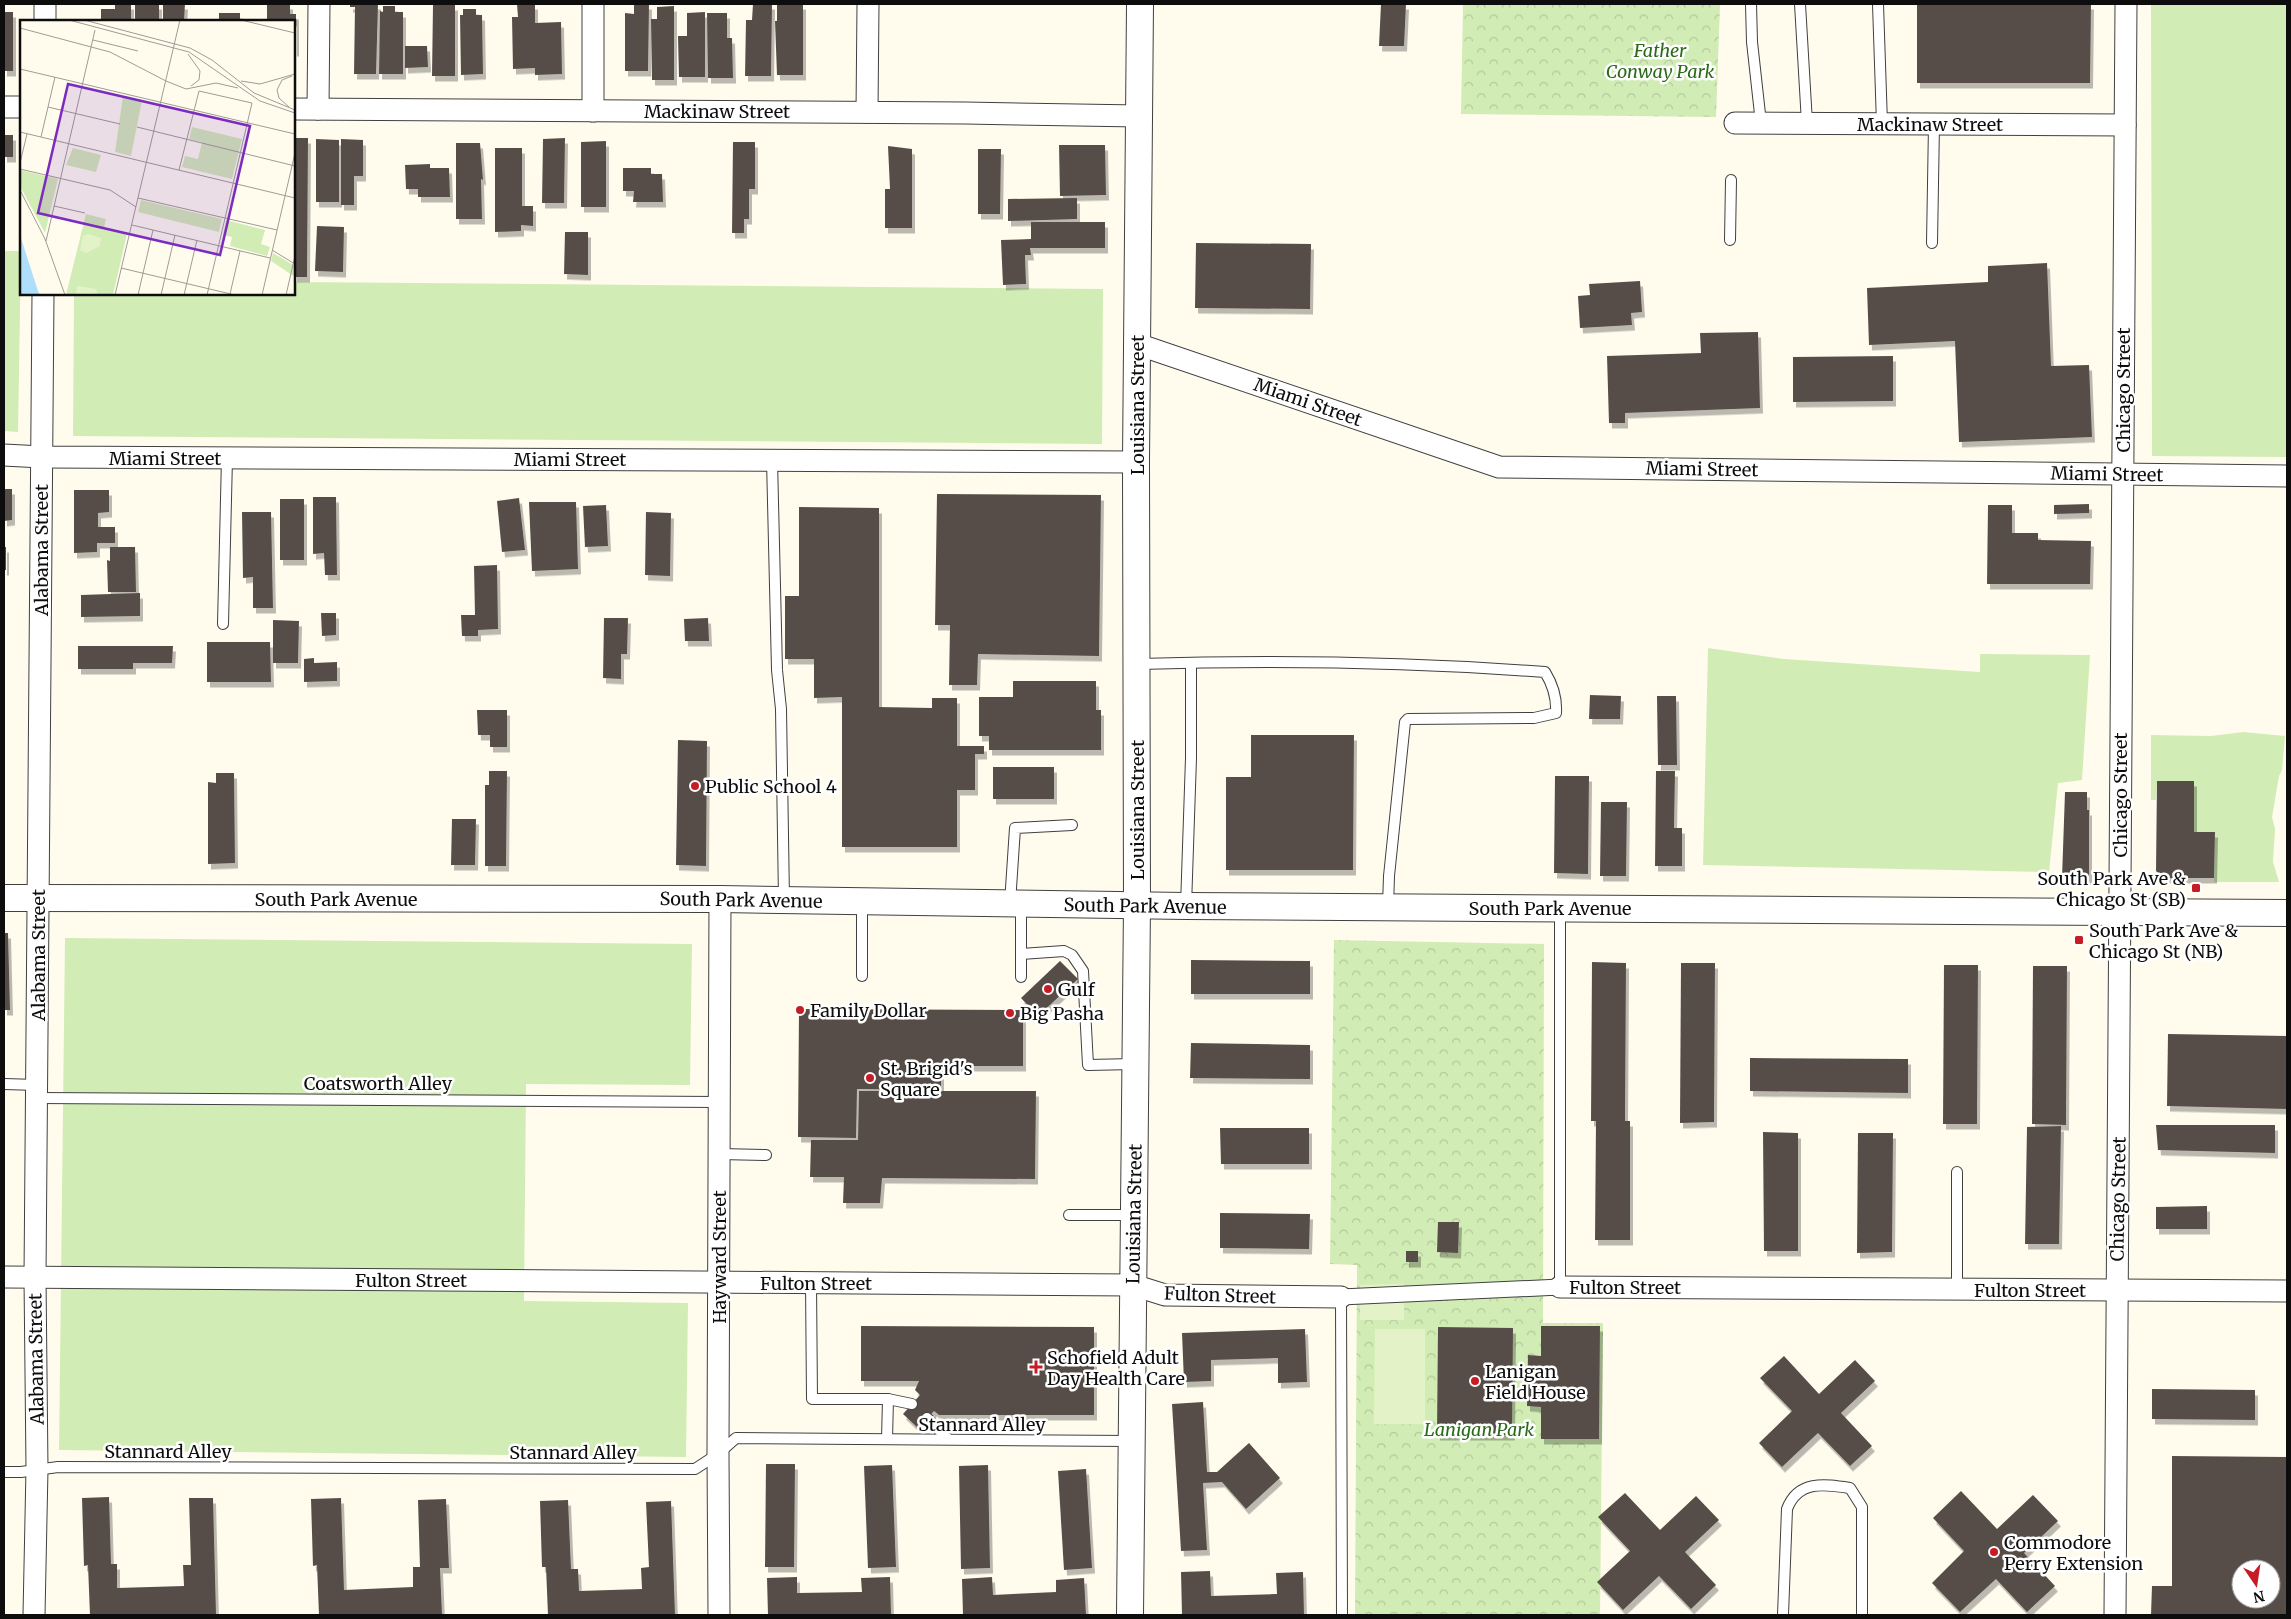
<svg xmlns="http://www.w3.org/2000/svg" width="2291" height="1619" viewBox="0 0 2291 1619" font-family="Merriweather,serif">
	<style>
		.grass { fill: #d2ecb5 }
		.park { fill: url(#park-crowns) }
		.pitch { fill: #e4f3c7 }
		.building { fill: #574e49; fill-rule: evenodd; filter: url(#shadow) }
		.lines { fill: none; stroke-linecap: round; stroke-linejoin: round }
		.service-casing { stroke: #404040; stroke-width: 12 }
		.pedestrian-casing { stroke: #404040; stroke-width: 17 }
		.minor-casing { stroke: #404040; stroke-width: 23 }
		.tertiary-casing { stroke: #404040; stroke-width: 28 }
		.service { stroke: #fff; stroke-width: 10 }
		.pedestrian { stroke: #fff; stroke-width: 15 }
		.minor { stroke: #fff; stroke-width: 21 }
		.tertiary { stroke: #fff; stroke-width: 26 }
		.poi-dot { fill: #c71c25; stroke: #fff; stroke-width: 2 }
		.labels { text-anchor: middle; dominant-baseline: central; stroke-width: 5; stroke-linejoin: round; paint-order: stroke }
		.park-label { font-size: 18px; font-style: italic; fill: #2a6a19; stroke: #fff }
		.street-label { font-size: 18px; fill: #0d0d0d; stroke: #fff }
		.poi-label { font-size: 18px; fill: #0d0d0d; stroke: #fff; text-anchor: start }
		.inset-road { fill: none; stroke: #9e9c94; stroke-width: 1 }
		.view { fill: #7b2cbf; fill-opacity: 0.15; stroke: #7b2cbf; stroke-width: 2.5 }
		.inset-edge { fill: none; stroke: #0d0d0d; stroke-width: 2.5 }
	</style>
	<defs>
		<pattern id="park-crowns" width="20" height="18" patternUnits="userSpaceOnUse" patternTransform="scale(1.25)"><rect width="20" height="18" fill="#d2ecb5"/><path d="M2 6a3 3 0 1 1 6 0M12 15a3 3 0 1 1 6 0" fill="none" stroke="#b3c99a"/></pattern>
		<filter id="shadow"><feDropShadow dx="3" dy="5.5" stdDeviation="0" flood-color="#0004"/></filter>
	</defs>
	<rect width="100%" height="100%" fill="#fffcee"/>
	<g class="grass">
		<path d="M2151 4H2287V457L2152 456Z"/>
		<path d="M4 251H21L18 432 4 431Z"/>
		<path d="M294 282 1103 289 1102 444 73 436 74 294H294Z"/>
		<path d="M1708 648 1784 659 1980 672V654L2090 655 2082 780 2058 783 2049 872 1703 865Z"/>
		<path d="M2243 732 2285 736 2282 770 2279 776 2272 817 2275 829 2273 862 2279 882H2214L2215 833 2194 832V781H2157L2156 800H2151V735L2211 736Z"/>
		<path d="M65 938 692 944 690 1085 526 1084 524 1301 688 1303 686 1457 59 1450Z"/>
	</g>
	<g class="park">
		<path d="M1463 4H1720L1716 117 1461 114Z"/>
		<path d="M1334 940 1544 944 1543 1323H1603L1600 1615H1355L1357 1265 1330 1264Z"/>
	</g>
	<g class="pitch">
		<path d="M1404 1284V1320H1360V1285Z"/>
		<path d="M1375 1329H1425V1424H1374Z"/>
	</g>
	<g class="building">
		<path d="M115 4H131V21H101V9H115Z"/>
		<rect x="135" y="4" width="24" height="17"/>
		<path d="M163 4H185L184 21H163Z"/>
		<path d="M267 4H290V14H296V51H294V21H267Z"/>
		<path d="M350 4H378L376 74H354L355 7H350Z"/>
		<path d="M517 4H535V23L561 22 562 74 535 75V68L513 69 512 17H518Z"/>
		<path d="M634 4H649L648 71H625V13L634 14Z"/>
		<path d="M753 4H772L771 76H745L746 20H752Z"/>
		<path d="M777 4H803V75H777L775 21H777Z"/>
		<path d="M1381 4H1406L1404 46H1379Z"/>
		<path d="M1917 4H2091L2090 83H1917Z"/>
		<path d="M433 5H455V76H432Z"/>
		<path d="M383 6H395V12H403V74H379L380 11 383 12Z"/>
		<path d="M674 6V80H652L651 19H657V7Z"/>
		<path d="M463 9H476V15H482L483 74 461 75 460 15H463Z"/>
		<rect x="4" y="12" width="9" height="59"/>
		<path d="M705 12V77H679L678 36H687V13Z"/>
		<rect x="219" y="13" width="21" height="8"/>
		<path d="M707 13H727V38H732L733 78H708Z"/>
		<path d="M405 46H427L428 67 405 68Z"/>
		<rect x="4" y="135" width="9" height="22"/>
		<path d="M294 138H308L307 277H294Z"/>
		<path d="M565 138 564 203H542L543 139Z"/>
		<path d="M316 139 339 140V202H316Z"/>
		<path d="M341 139 363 140V176H354V205H341Z"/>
		<path d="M606 141V207H581V142Z"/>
		<path d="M733 142H755V189H749V219H744V233H732Z"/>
		<path d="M456 143H480L483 180 481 179 482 219H456Z"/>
		<path d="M1059 145H1105L1106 195 1060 196Z"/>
		<path d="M888 146 912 149V228H885V189H890Z"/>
		<path d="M495 148H522V206H533V226L521 225V231L495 232Z"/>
		<path d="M978 149H1001L1000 214H978Z"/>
		<path d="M430 164V168H449L450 197H418V189H406L405 165Z"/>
		<path d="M623 168H651V174H662L663 202H633L634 191H623Z"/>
		<path d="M1077 198V219L1008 221V199Z"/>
		<path d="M1031 222H1105V248H1030L1031 255H1025L1026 284 1003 285 1001 240 1031 239Z"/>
		<path d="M317 226 344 227 343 272 315 271Z"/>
		<path d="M565 232H588V275L564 274Z"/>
		<path d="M1196 243 1311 244 1310 309 1195 308Z"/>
		<path d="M2047 263 2051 366 2089 365 2092 437 1959 442 1955 341 1869 345 1867 288 1988 282V266Z"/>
		<path d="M1640 281 1642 312 1631 313 1632 325 1580 328 1578 296 1590 295 1589 284Z"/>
		<path d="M1758 332 1760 408 1625 413V423H1609L1607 356 1701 353 1700 333Z"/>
		<path d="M1893 356V401L1793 402V357Z"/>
		<path d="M4 489H12V520L4 521Z"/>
		<path d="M74 490H109V512L98 513V527H115V543H97V552L74 553Z"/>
		<path d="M937 494 1101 495 1099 656 978 654 977 685H949L950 625H935Z"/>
		<path d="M313 497H336L337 575H325L324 553 313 554Z"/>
		<path d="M519 498 525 550 502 552 497 501Z"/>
		<rect x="280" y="499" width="24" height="61"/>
		<path d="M529 502H576L578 569 532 571Z"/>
		<path d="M2089 504V513L2054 514V505Z"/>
		<path d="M606 505 608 546 585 547 583 506Z"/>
		<path d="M1988 505H2012V533H2038V540L2091 541 2090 584H1987Z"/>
		<path d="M799 507 879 508V707L932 708V698H957V746H984V754H975V790H957V847H842V697L814 698V659H785V596H799Z"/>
		<path d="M242 512H271L273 608H253V577L243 578Z"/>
		<path d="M646 512 671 513 670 576 645 575Z"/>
		<rect x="4" y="547" width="2" height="23"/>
		<path d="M110 547H135L136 592H108L107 560 110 561Z"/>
		<path d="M497 565 498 629 478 630V636H462L461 615H475L474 566Z"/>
		<path d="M140 593V616L81 617V595Z"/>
		<path d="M321 613H336V635L322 636Z"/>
		<path d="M604 618H628L627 654H621V679L603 678Z"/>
		<path d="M708 618 709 641H685L684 619Z"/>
		<path d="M273 620 299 621 298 663H273Z"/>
		<path d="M207 642H270L271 682H207Z"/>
		<path d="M78 646H173L172 663H133V669H78Z"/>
		<path d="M314 658V663L337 662V681L304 682V659Z"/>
		<path d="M1013 681H1096V710H1101V750H989V736H979V697H1013Z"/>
		<path d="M1590 695 1621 696 1620 719H1589Z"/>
		<path d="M1657 696H1676L1677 765H1658Z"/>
		<path d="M477 710H507V747H490V735H478Z"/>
		<path d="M1251 735H1354L1353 870H1226V777H1251Z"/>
		<path d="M678 740 707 741 706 866 676 865Z"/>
		<rect x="993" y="767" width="61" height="32"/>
		<path d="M489 771H507L506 866H485V785H489Z"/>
		<path d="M1656 771H1675L1674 828H1682V866H1655Z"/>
		<path d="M216 773H234L235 863 208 864V782L216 783Z"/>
		<path d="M1555 776H1589L1588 874 1554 873Z"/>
		<path d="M2157 781H2194V832H2215L2214 878H2163L2156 871Z"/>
		<path d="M2065 792H2087V810H2089V879L2062 878Z"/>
		<path d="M1601 802H1627L1626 876H1600Z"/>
		<path d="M452 819H476L475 865H451Z"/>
		<path d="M4 933H8L10 1010H4Z"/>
		<path d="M1191 960 1310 961V994H1191Z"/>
		<path d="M1060 961 1078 979 1038 1016 1021 998Z"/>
		<path d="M1592 962 1626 963 1625 1121H1630V1240H1595L1596 1121H1591Z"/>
		<path d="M1681 963H1715L1714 1122 1680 1123Z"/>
		<path d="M1944 965H1978L1977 1124H1943Z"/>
		<path d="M2033 966H2067L2066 1125 2032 1124Z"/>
		<path d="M799 1009 1023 1010V1066H941V1090L857 1089 856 1138 798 1137Z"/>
		<path d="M2168 1034 2287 1036V1109L2167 1106Z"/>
		<path d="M1191 1043 1310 1045V1079L1190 1078Z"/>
		<path d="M1750 1058 1908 1059V1093L1750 1091Z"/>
		<path d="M859 1091H1036L1035 1179 882 1178 880 1203H843L844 1177H810L811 1140H858Z"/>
		<path d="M2156 1125H2275V1153L2158 1150Z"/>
		<path d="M2061 1126 2059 1244H2025L2027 1127Z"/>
		<path d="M1220 1128H1309V1164H1221Z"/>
		<path d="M1763 1132 1798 1133V1251H1764Z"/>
		<path d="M1858 1133H1893L1892 1252 1857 1253Z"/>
		<path d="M2207 1206V1229H2156V1207Z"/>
		<path d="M1220 1213 1310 1214 1309 1249 1220 1248Z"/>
		<path d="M1438 1222H1459L1458 1253 1437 1252Z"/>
		<rect x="1406" y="1251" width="12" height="11"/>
		<path d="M861 1326 1094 1327V1415H939L934 1411 918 1428 903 1414 920 1395 915 1390 919 1381H861Z"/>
		<path d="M1541 1326H1600L1599 1439H1541V1407L1527 1406 1528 1355 1541 1356Z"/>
		<path d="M1438 1327 1513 1328 1512 1435H1437Z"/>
		<path d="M1305 1329 1307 1382 1278 1383V1358L1211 1360V1381L1184 1382 1182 1333Z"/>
		<path d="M1784 1356 1819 1394 1855 1360 1875 1381 1841 1413 1872 1446 1850 1466 1818 1433 1782 1467 1759 1443 1792 1411 1760 1378Z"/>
		<path d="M2152 1389 2255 1390V1420L2152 1419Z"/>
		<path d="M1203 1402 1207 1472H1217L1249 1443 1280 1478 1246 1509 1222 1482 1203 1483 1207 1550 1181 1551 1172 1404Z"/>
		<path d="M2172 1456 2287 1457V1615H2151L2152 1586H2172ZM2241 1569H2271V1599H2241Z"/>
		<path d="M766 1464H795L794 1567H765Z"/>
		<path d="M892 1465 896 1567 868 1568 864 1466Z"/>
		<path d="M988 1465 990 1568 961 1569 959 1466Z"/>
		<path d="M1086 1469 1092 1568 1064 1570 1058 1471Z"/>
		<path d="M1961 1491 1997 1529 2033 1495 2058 1521 2024 1553 2055 1586 2027 1612 1996 1579 1960 1612 1932 1583 1964 1551 1933 1518Z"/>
		<path d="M1625 1493 1660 1530 1696 1496 1719 1520 1685 1552 1716 1585 1691 1609 1659 1576 1623 1610 1597 1582 1630 1551 1598 1517Z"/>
		<path d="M109 1497 111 1564H117V1588L184 1586 183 1565H191L189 1498H213L216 1614 90 1615 88 1565 84 1566 82 1498Z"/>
		<path d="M341 1498 344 1590 413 1587V1567H420L418 1500 446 1499 449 1568H440L442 1615H319L317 1565 313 1566 311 1499Z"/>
		<path d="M568 1500 571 1569H578L579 1591 642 1589 641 1568 649 1567 646 1502 671 1501 675 1615H548L546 1567H542L540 1501Z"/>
		<path d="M1210 1571 1211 1596 1277 1594 1276 1573 1303 1572 1304 1615H1182L1181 1572Z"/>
		<path d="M797 1577V1593L862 1592 861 1578 890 1577 891 1615H768L767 1578Z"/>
		<path d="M992 1577 993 1595 1056 1592V1580L1084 1578 1086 1615H963L962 1579Z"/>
	</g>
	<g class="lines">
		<g class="service-casing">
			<g id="service">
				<path d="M1751 4 1752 42 1761 123"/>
				<path d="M1800 4 1807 123"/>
				<path d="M1878 4 1882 124"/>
				<path d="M1730 240 1731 180"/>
				<path d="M1932 243 1934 124"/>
				<path d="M772 460 777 670 781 709 784 899"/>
				<path d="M223 624 227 458"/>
				<path d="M1138 664C1273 660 1410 662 1545 672 1553 685 1557 697 1556 713L1534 718 1408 719 1405 722 1389 876 1388 906"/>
				<path d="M1010 903 1015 828 1072 825"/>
				<path d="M1021 905V977"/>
				<path d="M1186 906 1191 758V663"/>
				<path d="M1021 954 1064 951 1072 955 1083 971 1088 1065 1134 1064"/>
				<path d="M862 976V903"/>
				<path d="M4 1084 37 1085"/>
				<path d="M37 1098 719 1102"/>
				<path d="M720 1154 766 1155"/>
				<path d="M1069 1215H1133"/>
				<path d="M811 1283 812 1399H888L887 1439"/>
				<path d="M1560 1287V910"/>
				<path d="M1957 1289V1172"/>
				<path d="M1341 1297 1342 1615"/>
				<path d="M888 1399 912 1404"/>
				<path d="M927 1418 948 1439"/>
				<path d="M4 1472H21L58 1467 695 1469 718 1454 736 1438 1131 1441"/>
				<path d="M1783 1615 1787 1509C1798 1480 1824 1484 1850 1488L1862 1507V1615"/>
			</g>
		</g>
		<g class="pedestrian-casing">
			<path id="pedestrian" d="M1341 1297 1560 1287"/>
		</g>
		<g class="minor-casing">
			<g id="minor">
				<path d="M45 21V4"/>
				<path d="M4 107H21"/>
				<path d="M294 109 965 113 1139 116"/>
				<path d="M318 109 319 4"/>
				<path d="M593 111V4"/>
				<path d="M867 112 868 4"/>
				<path d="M1735 123 2125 125"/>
				<path d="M1137 344 1499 467 2287 476"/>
				<path d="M4 455 42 457 1136 462"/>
				<path d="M4 1277 1133 1285 1165 1295 1341 1297"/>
				<path d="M1560 1287 2287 1291"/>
				<path d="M34 1615 37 1469 35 1278 43 294"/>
				<path d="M719 1615 718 1454 720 899"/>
				<path d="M2115 1615 2126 4"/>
			</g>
		</g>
		<g class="tertiary-casing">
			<g id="tertiary">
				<path d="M4 898 720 899 1186 906 2287 913"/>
				<path d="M1130 1615 1137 905 1136 462 1140 4"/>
			</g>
		</g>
		<use href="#service" class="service"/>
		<use href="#pedestrian" class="pedestrian"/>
		<use href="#minor" class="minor"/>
		<use href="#tertiary" class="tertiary"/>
	</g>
	<g class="poi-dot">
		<circle cx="695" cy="786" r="5"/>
		<rect x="2191" y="883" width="10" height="10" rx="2.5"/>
		<rect x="2074" y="935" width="10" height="10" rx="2.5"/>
		<circle cx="1048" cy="989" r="5"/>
		<circle cx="800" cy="1010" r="5"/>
		<circle cx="1010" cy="1013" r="5"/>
		<circle cx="870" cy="1078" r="5"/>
		<path d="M1033.5 1359.5h5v5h5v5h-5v5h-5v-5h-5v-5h5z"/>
		<circle cx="1475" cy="1381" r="5"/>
		<circle cx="1994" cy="1552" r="5"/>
	</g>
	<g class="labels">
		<g class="park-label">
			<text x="1660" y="50">Father<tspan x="1660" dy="21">Conway Park</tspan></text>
			<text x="1479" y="1429">Lanigan Park</text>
		</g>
		<g class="street-label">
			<text x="717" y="111">Mackinaw Street</text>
			<text x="1930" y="124">Mackinaw Street</text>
			<text transform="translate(2123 390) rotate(-90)">Chicago Street</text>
			<text transform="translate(1308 402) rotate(19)">Miami Street</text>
			<text transform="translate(1137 405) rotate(-90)">Louisiana Street</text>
			<text x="165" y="458">Miami Street</text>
			<text x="570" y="459">Miami Street</text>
			<text transform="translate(1702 469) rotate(1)">Miami Street</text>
			<text transform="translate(2107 474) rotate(1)">Miami Street</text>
			<text transform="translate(41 550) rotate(-90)">Alabama Street</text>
			<text transform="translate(2120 795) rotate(-90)">Chicago Street</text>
			<text transform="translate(1137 810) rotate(-90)">Louisiana Street</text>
			<text x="336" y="899">South Park Avenue</text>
			<text transform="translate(741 900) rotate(1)">South Park Avenue</text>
			<text transform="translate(1145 906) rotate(1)">South Park Avenue</text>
			<text x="1550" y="908">South Park Avenue</text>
			<text transform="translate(38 955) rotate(-90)">Alabama Street</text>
			<text x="378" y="1083">Coatsworth Alley</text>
			<text transform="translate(2118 1199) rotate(-89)">Chicago Street</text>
			<text transform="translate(1134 1214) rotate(-89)">Louisiana Street</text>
			<text transform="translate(719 1257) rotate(-90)">Hayward Street</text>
			<text x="411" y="1280">Fulton Street</text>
			<text x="816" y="1283">Fulton Street</text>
			<text x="1625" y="1287">Fulton Street</text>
			<text x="2030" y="1290">Fulton Street</text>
			<text transform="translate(1220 1295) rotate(2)">Fulton Street</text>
			<text transform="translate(36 1359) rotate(-91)">Alabama Street</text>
			<text x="982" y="1424">Stannard Alley</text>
			<text x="168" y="1451">Stannard Alley</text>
			<text x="573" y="1452">Stannard Alley</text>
		</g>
		<g class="poi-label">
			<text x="705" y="786">Public School 4</text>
			<text x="2186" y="878" text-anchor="end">South Park Ave &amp;<tspan x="2186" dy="21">Chicago St (SB)</tspan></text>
			<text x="2089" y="930">South Park Ave &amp;<tspan x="2089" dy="21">Chicago St (NB)</tspan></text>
			<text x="1058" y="989">Gulf</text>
			<text x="810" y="1010">Family Dollar</text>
			<text x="1020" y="1013">Big Pasha</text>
			<text x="880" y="1068">St. Brigid's<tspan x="880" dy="21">Square</tspan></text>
			<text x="1047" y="1357">Schofield Adult<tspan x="1047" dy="21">Day Health Care</tspan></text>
			<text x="1485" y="1371">Lanigan<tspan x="1485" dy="21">Field House</tspan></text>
			<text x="2004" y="1542">Commodore<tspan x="2004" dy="21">Perry Extension</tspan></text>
		</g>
	</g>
	<g transform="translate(20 20)">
		<rect width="275" height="275" fill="#fffcee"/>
		<path d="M172 107 222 119 212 159 162 147 165 136 178 139 182 122 169 119ZM53 128 81 135 76 152 46 145ZM0 150 38 159 25 213 0 166ZM121 180 202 199 199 212 118 192ZM206 200 245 210 241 224 250 227 247 236 210 226 212 217 203 215ZM253 233 275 246V257L251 241Z" fill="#d2ecb5"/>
		<path d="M103 76 122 80 111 136 95 132ZM66 194 86 199 84 208 107 214 93 275H46Z" fill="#d2ecb5"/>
		<path d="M68 214 81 218 80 226 66 233 60 230 63 216ZM57 266 76 269 78 275H56Z" fill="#e4f3c7"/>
		<path d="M0 215 18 271 20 275H0Z" fill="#afdefa"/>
		<path class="inset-road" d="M49 0 169 32 240 81 275 93M64 0 170 28 192 40 234 73 275 90M221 0 275 13M0 8 90 32 146 61M73 20 118 31M168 34 180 51 179 60 171 66M0 49 275 114M146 61 166 69 196 63 218 68M221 61 240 64 275 54M28 87 100 104M269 87 259 78 257 70 262 60 272 56M117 107 275 146M0 112 275 178M21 117 35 57M0 143 7 114M0 149 90 170 116 187M159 150 179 71 232 83 187 275M0 170 25 219 45 275M118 178 257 210M34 186 65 193M112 205 250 238M26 221 75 10M252 230 275 244M101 248 215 275M210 274 220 231M95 275 160 0M118 275 133 210M141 275 155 215M164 275 177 220M242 275 275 133M266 275 275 236"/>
		<path class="view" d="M48 64 230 106 200 235 18 193Z"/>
		<rect width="275" height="275" class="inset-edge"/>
	</g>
	<rect width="2291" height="1619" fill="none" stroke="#0d0d0d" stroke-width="10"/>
	<g transform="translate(2256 1584) rotate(167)"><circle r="24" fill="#ffffff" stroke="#9e9e9e"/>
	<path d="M0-4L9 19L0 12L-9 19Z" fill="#c71c25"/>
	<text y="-8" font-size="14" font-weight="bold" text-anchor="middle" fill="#0d0d0d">N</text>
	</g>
</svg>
